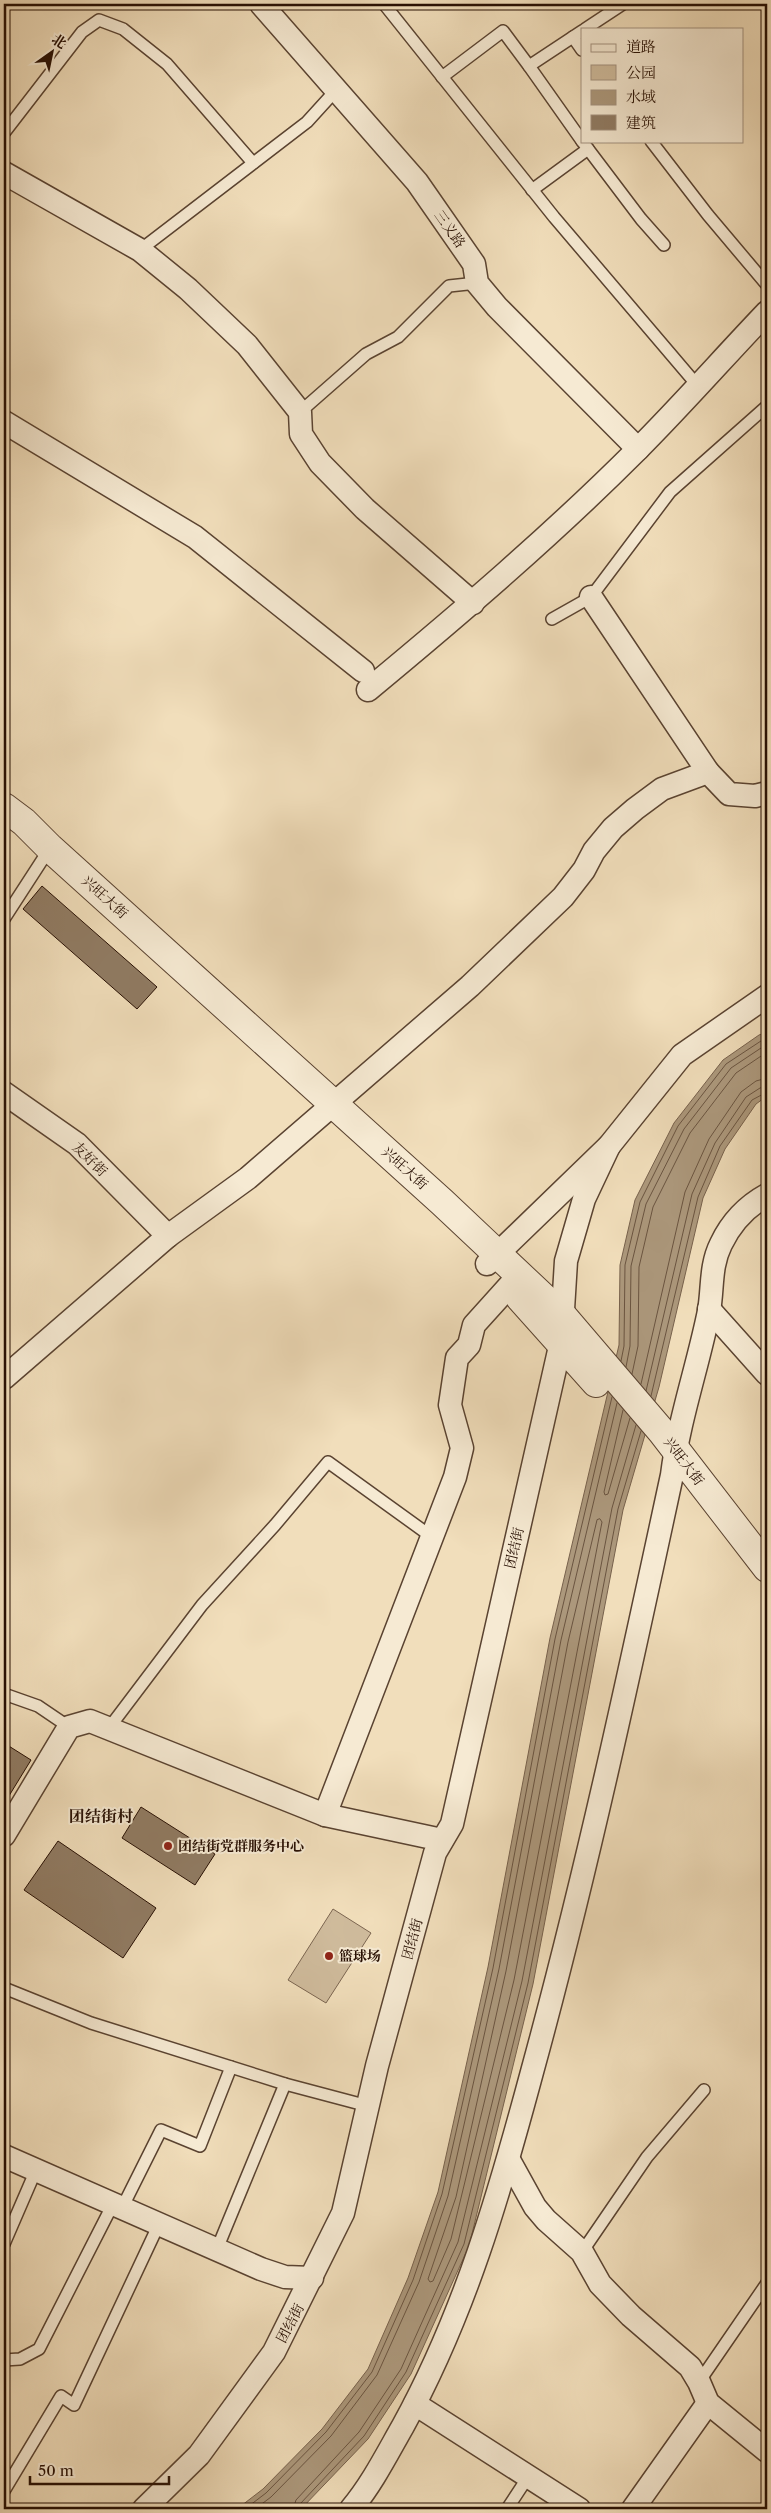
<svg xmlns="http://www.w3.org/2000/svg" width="771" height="2513" viewBox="0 0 771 2513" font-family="'Libre Caslon Text','Noto Serif SC',serif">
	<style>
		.green { fill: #cfbb9c; stroke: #7b6550 }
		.water { fill: #ac987c; stroke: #77614c }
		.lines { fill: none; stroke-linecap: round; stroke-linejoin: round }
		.shore { stroke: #6a5440; stroke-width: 1 }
		.building { fill: #907b63; stroke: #270f03 }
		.service-casing { stroke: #5a4331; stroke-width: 14 }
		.minor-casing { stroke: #5a4331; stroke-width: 25 }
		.tertiary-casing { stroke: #5a4331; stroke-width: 30 }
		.service { stroke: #f6ead3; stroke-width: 11 }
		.minor { stroke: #f6ead3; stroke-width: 22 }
		.tertiary { stroke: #f6ead3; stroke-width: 28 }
		.poi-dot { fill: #8f2418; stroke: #f6ead3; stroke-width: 2 }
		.labels { text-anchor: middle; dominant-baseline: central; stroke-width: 4; stroke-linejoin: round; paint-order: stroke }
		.street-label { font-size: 14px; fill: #270f03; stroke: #f6ead3 }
		.poi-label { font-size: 14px; font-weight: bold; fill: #270f03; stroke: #f6ead3; text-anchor: start }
		.quarter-label { font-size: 16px; font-weight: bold; fill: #270f03; stroke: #f6ead3 }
	</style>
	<rect width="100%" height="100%" fill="#f1debb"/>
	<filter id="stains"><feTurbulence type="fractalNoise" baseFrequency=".004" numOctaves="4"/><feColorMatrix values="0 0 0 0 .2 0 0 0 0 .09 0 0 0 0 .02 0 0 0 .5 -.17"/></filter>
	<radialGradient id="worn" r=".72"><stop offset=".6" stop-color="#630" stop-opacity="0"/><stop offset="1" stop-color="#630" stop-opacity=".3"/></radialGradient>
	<path class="green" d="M333 1909 371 1933 326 2003 288 1980Z"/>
	<path class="water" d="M767 1032V1096L756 1104 725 1149 703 1198 659 1387 623 1510 533 1984 469 2246 411 2374 368 2439 301 2509H237L263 2489 322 2429 368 2369 408 2278 438 2192 488 1967 550 1638 619 1345 620 1265 635 1200 674 1123 723 1060 759 1035Z"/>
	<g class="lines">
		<g class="shore">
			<path d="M621 1361 624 1346 625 1265 640 1202 678 1126 726 1064 767 1037"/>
			<path d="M626 1367 630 1346 631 1266 646 1204 684 1129 731 1068 767 1044"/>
			<path d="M632 1374 638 1346 639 1267 653 1207 690 1133 736 1073 767 1052"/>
			<path d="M641 1384 685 1192 709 1139 741 1092 756 1081 767 1078"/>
			<path d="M646 1391 692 1194 715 1143 746 1097 760 1088 767 1086"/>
			<path d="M651 1396 698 1197 720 1146 752 1100 767 1092"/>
			<path d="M623 1410 604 1492 605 1495 608 1494 630 1418"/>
			<path d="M600 1519 602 1522 514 1980 451 2239 433 2281 430 2282 428 2279 456 2197 506 1971 568 1642 597 1520Z"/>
			<path d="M245 2509 266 2493 326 2432 372 2372 413 2280 442 2194 493 1968 555 1639 612 1397"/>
			<path d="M255 2509 271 2497 331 2436 377 2375 419 2282 448 2196 499 1969 561 1640 617 1403"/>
			<path d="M293 2509 296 2500 359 2432 401 2369 458 2242 522 1981 612 1508 636 1425"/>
			<path d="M299 2509 300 2504 364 2436 406 2372 464 2244 528 1983 618 1509 641 1431"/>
		</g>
	</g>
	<g class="building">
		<path d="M42 886 157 987 137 1009 23 909Z"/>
		<path d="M4 1743 31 1760 4 1804Z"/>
		<path d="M141 1807 215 1854 195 1885 122 1838Z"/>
		<path d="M58 1841 156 1908 123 1958 24 1890Z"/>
	</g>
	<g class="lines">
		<g class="service-casing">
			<g id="service">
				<path d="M384 4 554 217 697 385"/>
				<path d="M585 29 623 4"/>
				<path d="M573 37 582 50"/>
				<path d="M529 66 582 141"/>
				<path d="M442 77 503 31 529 66 582 31"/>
				<path d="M4 133 82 32 99 20 123 29 167 64 253 163"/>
				<path d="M582 141 641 219 664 245"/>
				<path d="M651 141 708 215 767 285"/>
				<path d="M532 190 588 149"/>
				<path d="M140 250 307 122 337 89"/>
				<path d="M300 412 366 354 398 337 449 286 477 283"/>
				<path d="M552 619 591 597 670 492 767 406"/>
				<path d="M4 919 50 848"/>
				<path d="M4 1694 38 1706 69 1727"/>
				<path d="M109 1728 202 1605 275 1525 328 1462 432 1537"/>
				<path d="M4 1988 91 2023 285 2084 368 2106"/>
				<path d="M122 2208 161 2130 200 2146 231 2067"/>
				<path d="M4 2244 36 2170"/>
				<path d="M217 2249 285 2084"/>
				<path d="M582 2252 647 2157 704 2090"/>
				<path d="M4 2360 20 2359 39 2349 113 2204"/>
				<path d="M699 2382 767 2283"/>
				<path d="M4 2491 61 2396 74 2405 159 2224"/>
				<path d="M507 2509 528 2477"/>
			</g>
		</g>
		<g class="minor-casing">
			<g id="minor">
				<path d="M261 4 417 182 474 264 477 283 497 307 638 449"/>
				<path d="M4 173 140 250 188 289 247 345 300 412 301 434 320 463 365 509 473 603"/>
				<path d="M4 422 195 537 363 671"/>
				<path d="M591 597 708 772"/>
				<path d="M368 690C461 613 552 535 637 450 682 405 724 357 767 312"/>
				<path d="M4 1093 77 1144 168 1236"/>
				<path d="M487 1264 609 1146 682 1055 767 996"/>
				<path d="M709 1309 767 1374"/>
				<path d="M4 1378 168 1236 248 1178 470 986 563 897 584 870 594 851 613 828 635 809 662 789 708 772 729 794 755 796 767 793"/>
				<path d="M325 1815 455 1477 462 1448 450 1405 457 1358 469 1345 474 1325 520 1274"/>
				<path d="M4 1835 69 1727 90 1721 325 1815 442 1840"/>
				<path d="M4 2156 261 2269 285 2277 312 2278"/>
				<path d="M509 2160 535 2207 546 2220 582 2252 600 2284 631 2316 690 2367 699 2382 708 2403 767 2451"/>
				<path d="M415 2404 579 2509"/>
				<path d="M144 2509 199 2455 274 2352 343 2213 377 2066 435 1853 452 1824 561 1342 566 1261 584 1199 609 1146"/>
				<path d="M351 2509C372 2484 387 2454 403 2426 465 2313 499 2195 532 2072 586 1875 629 1675 672 1475 679 1419 698 1366 709 1311 713 1288 710 1266 721 1244 731 1223 747 1206 767 1195"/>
				<path d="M633 2509 708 2403"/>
			</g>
		</g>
		<g class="tertiary-casing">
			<g id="tertiary">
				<path d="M4 807 24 822 50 848 442 1202 562 1315 662 1432 767 1568"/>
				<path d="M520 1298 596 1383"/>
			</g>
		</g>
		<use href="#service" class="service"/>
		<use href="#minor" class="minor"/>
		<use href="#tertiary" class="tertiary"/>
	</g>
	<g class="poi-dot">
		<circle cx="168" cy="1846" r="5"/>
		<circle cx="329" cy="1956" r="5"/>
	</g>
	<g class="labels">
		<g class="street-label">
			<text transform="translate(450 229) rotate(55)">三义路</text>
			<text transform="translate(105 897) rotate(42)">兴旺大街</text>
			<text transform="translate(90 1159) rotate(44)">友好街</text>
			<text transform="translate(405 1168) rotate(42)">兴旺大街</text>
			<text transform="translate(684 1461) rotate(53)">兴旺大街</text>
			<text transform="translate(514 1548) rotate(-77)">团结街</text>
			<text transform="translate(412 1939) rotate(-75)">团结街</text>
			<text transform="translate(290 2323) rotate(-62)">团结街</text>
		</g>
		<g class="poi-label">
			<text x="178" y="1846">团结街党群服务中心</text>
			<text x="339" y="1956">篮球场</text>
		</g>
		<g class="quarter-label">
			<text x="101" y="1816">团结街村</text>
		</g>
	</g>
	<rect width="771" height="2513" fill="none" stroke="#f1debb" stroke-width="20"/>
	<rect x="5" y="5" width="761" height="2503" fill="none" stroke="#270f03" stroke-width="2.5"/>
	<rect x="10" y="10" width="751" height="2493" fill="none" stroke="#270f03"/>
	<rect x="581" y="28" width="162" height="115" fill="#f6ead3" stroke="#a39280"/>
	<rect x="591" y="44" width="25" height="8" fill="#f6ead3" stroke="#a39280"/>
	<text x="626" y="52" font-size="15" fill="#270f03">道路</text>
	<rect x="591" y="65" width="25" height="15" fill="#cfbb9c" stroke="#a39280"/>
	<text x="626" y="78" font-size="15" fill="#270f03">公园</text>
	<rect x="591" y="90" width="25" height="15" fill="#ac987c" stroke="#a39280"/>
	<text x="626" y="102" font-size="15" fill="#270f03">水域</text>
	<rect x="591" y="115" width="25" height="15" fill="#907b63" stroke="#a39280"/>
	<text x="626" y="128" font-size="15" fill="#270f03">建筑</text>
	<g transform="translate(52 52) rotate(33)" stroke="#f6ead3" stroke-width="4" paint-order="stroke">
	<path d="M0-4L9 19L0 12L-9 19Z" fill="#270f03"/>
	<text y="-8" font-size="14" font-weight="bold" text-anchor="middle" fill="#270f03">北</text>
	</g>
	<path d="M30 2476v8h139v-8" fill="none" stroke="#270f03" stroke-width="2.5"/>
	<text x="38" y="2476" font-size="15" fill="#270f03" stroke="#f6ead3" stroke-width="4" paint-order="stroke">50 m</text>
	<rect width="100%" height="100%" filter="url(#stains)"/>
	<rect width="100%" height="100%" fill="url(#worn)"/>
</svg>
